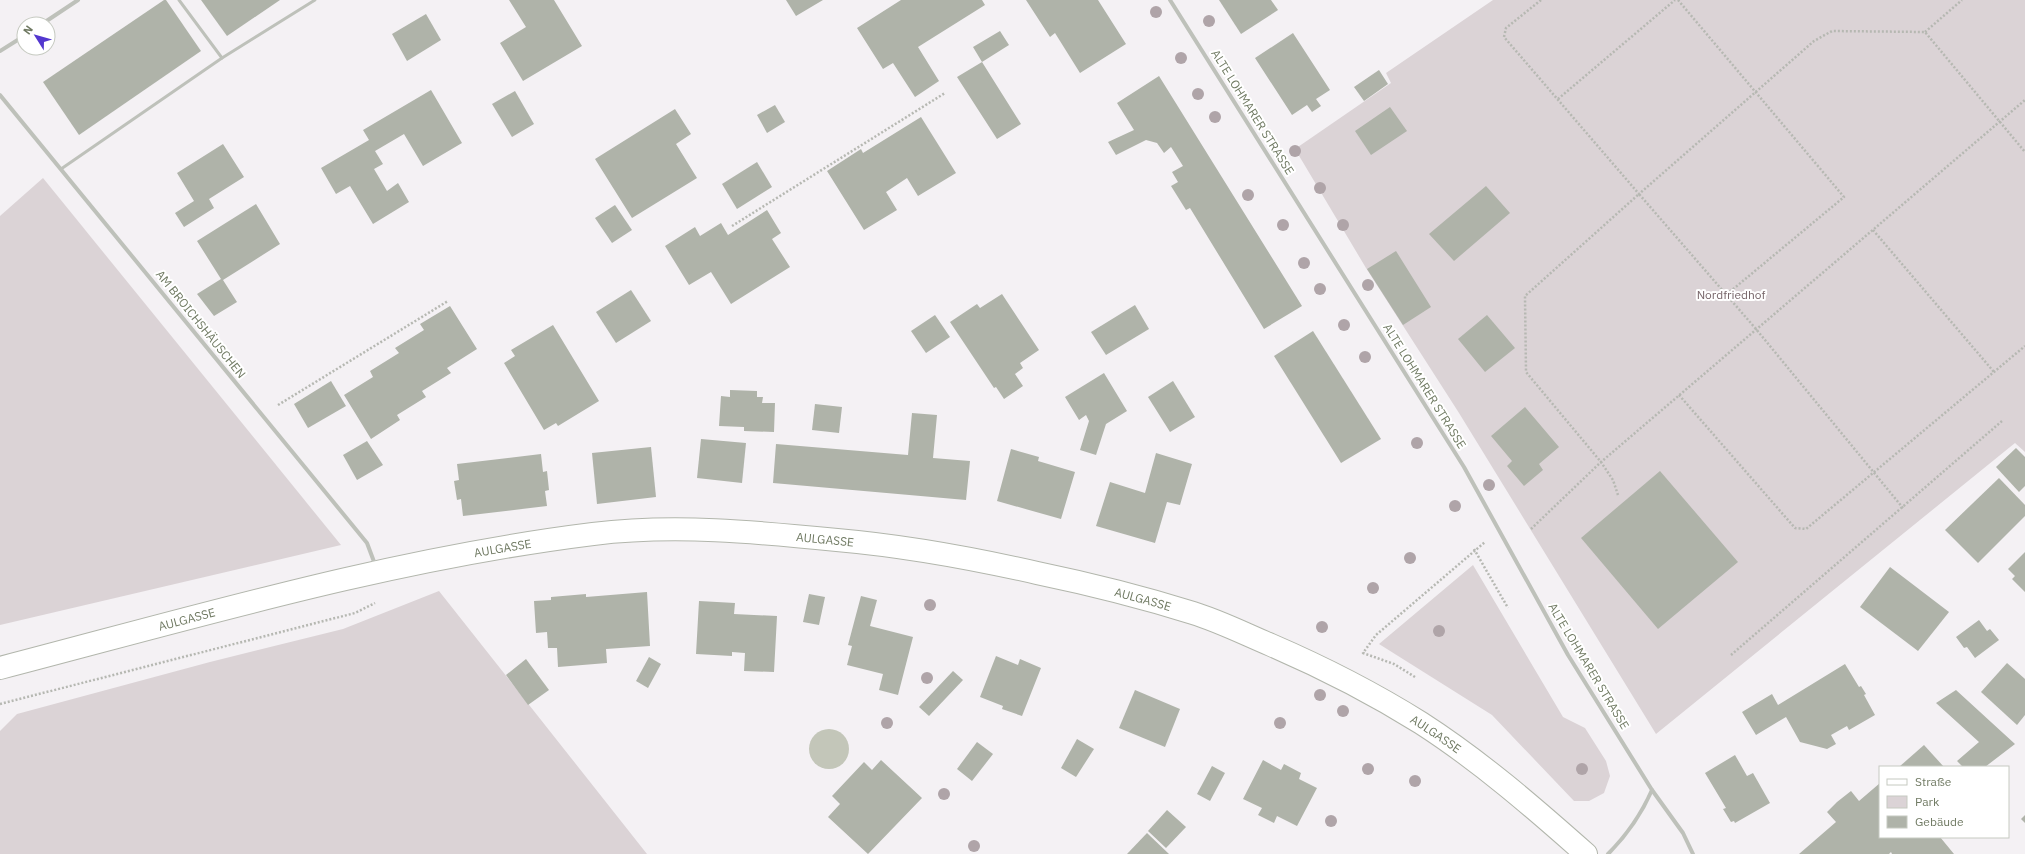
<svg xmlns="http://www.w3.org/2000/svg" width="2025" height="854" viewBox="0 0 2025 854" font-family="'IBM Plex Sans',sans-serif">
	<style>
		.green { fill: #dbd3d6 }
		.water { fill: #c3c6b9 }
		.building { fill: #afb3a9 }
		.lines { fill: none; stroke-linecap: round; stroke-linejoin: round }
		.secondary-casing { stroke: #b2b6ac; stroke-width: 24 }
		.path { stroke: #b6b8b2; stroke-width: 2.5; stroke-dasharray: 2 2; stroke-linecap: butt }
		.service { stroke: #bec1ba; stroke-width: 3 }
		.minor { stroke: #bec1ba; stroke-width: 4 }
		.secondary { stroke: #fff; stroke-width: 22 }
		.tree { fill: #afa4a8 }
		.labels { text-anchor: middle; dominant-baseline: central; stroke-width: 4; stroke-linejoin: round; paint-order: stroke }
		.street-label { font-size: 12px; fill: #707a63; stroke: #fff }
		.park-label { font-size: 12px; fill: #776569; stroke: #fff }
	</style>
	<rect width="100%" height="100%" fill="#f4f1f4"/>
	<g class="green">
		<path d="M1493 0H2025V452L2015 443 1656 734 1459 413 1366 268 1295 149 1391 83 1386 73Z"/>
		<path d="M43 178 341 545 0 625V216Z"/>
		<path d="M1473 565 1563 717 1585 728 1606 761 1610 776 1604 793 1589 801H1574L1492 715 1379 644Z"/>
		<path d="M439 591 647 854H0V731L17 714 210 662 343 629Z"/>
	</g>
	<circle class="water" cx="829" cy="749" r="20"/>
	<g class="building">
		<path d="M164 0H166L201 51 79 135 43 82Z"/>
		<path d="M201 0H280L227 36Z"/>
		<path d="M509 0H554L582 46 523 81 500 43 526 27Z"/>
		<path d="M786 0H823L796 16Z"/>
		<path d="M901 0H982L985 5 918 47 939 81 915 97 893 63 883 69 857 28Z"/>
		<path d="M1026 0H1098L1126 44 1080 73 1055 33 1050 37Z"/>
		<path d="M1219 0H1271L1278 10 1241 34Z"/>
		<path d="M426 14 441 40 407 61 392 34Z"/>
		<path d="M1000 31 1009 45 982 62 1021 124 997 139 957 77 982 62 973 47Z"/>
		<path d="M1293 33 1330 90 1316 99 1321 106 1312 112 1307 105 1292 115 1255 58Z"/>
		<path d="M1379 70 1388 84 1364 101 1354 87Z"/>
		<path d="M1159 76 1302 306 1264 329 1190 208 1186 210 1171 186 1178 182 1172 172 1183 166 1171 147 1164 153 1157 143 1146 140 1116 155 1108 142 1134 130 1117 103Z"/>
		<path d="M431 90 462 143 423 166 404 134 375 151 383 164 374 169 387 191 398 183 409 202 373 224 350 186 336 194 321 168 369 140 363 130Z"/>
		<path d="M515 91 534 124 512 137 492 104Z"/>
		<path d="M775 105 785 122 767 133 757 115Z"/>
		<path d="M1390 107 1407 131 1371 155 1355 131Z"/>
		<path d="M675 109 691 134 676 144 697 178 632 218 595 159Z"/>
		<path d="M921 117 956 173 918 196 907 178 886 192 897 210 864 230 827 171 861 149 863 153Z"/>
		<path d="M223 144 244 177 209 199 214 208 184 227 175 213 194 201 177 173Z"/>
		<path d="M757 162 772 187 737 209 722 184Z"/>
		<path d="M1486 186 1510 213 1454 261 1429 234Z"/>
		<path d="M256 204 280 244 223 280 237 302 214 316 197 294 221 279 197 241Z"/>
		<path d="M615 205 632 230 612 243 595 218Z"/>
		<path d="M767 210 781 233 772 239 790 267 731 304 711 272 689 285 665 246 695 227 700 236 721 223 728 235Z"/>
		<path d="M1396 251 1431 307 1403 325 1367 269Z"/>
		<path d="M631 290 651 321 616 343 596 312Z"/>
		<path d="M1002 294 1039 350 1020 363 1023 368 1015 374 1023 386 1004 399 996 387 994 388 950 322 977 304 980 308Z"/>
		<path d="M1135 305 1149 329 1106 355 1091 332Z"/>
		<path d="M450 306 477 349 447 368 451 373 422 391 426 397 397 415 400 420 371 439 344 395 373 377 370 371 399 353 395 348 424 330 420 324Z"/>
		<path d="M935 315 950 337 926 353 911 331Z"/>
		<path d="M1487 315 1515 348 1485 372 1458 339Z"/>
		<path d="M553 325 599 401 558 426 556 423 544 430 504 363 515 356 511 350Z"/>
		<path d="M1313 331 1381 439 1341 463 1274 356Z"/>
		<path d="M1104 373 1127 411 1106 424 1096 455 1080 450 1089 421 1086 415 1079 420 1065 397Z"/>
		<path d="M331 381 346 406 308 428 294 404Z"/>
		<path d="M1173 381 1195 417 1170 432 1148 397Z"/>
		<path d="M730 390 757 391V397H763L762 403H775L774 432 744 431V427L719 426 721 396 730 397Z"/>
		<path d="M815 404 842 407 839 433 812 430Z"/>
		<path d="M1525 407 1559 447 1539 464 1543 470 1524 486 1507 466 1512 461 1491 436Z"/>
		<path d="M912 413 937 415 933 458 970 461 966 500 773 483 776 444 908 455Z"/>
		<path d="M701 439 746 443 742 483 697 478Z"/>
		<path d="M367 441 383 465 357 480 343 455Z"/>
		<path d="M651 447 656 497 597 504 592 453Z"/>
		<path d="M2016 448 2025 457V486L2019 492 1996 467Z"/>
		<path d="M1011 449 1039 457 1038 461 1075 472 1061 519 997 501Z"/>
		<path d="M1156 453 1192 464 1180 505 1167 502 1155 543 1096 526 1110 482 1145 493Z"/>
		<path d="M541 454 543 472 547 471 549 490 545 491 547 506 463 516 461 499 457 500 454 481 459 480 457 464Z"/>
		<path d="M1660 471 1738 562 1658 629 1581 538Z"/>
		<path d="M1999 478 2025 505V516L1978 563 1945 530Z"/>
		<path d="M2025 552V592L2012 579 2015 576 2008 569Z"/>
		<path d="M1890 567 1949 612 1918 651 1860 607Z"/>
		<path d="M647 592 650 646 606 649 607 663 558 667 557 648H548L547 632 536 633 534 601 551 600V597L586 594V597Z"/>
		<path d="M809 594 825 597 819 625 803 622Z"/>
		<path d="M861 596 877 600 870 626 913 637 898 695 879 690 883 674 847 665 852 646 848 645Z"/>
		<path d="M699 601 735 603 734 614 777 616 774 672 744 671 745 653 732 652V656L696 654Z"/>
		<path d="M1979 620 1987 631 1990 629 1999 640 1975 658 1967 647 1964 648 1956 637Z"/>
		<path d="M996 656 1018 665 1020 659 1041 668 1022 716 1002 709 1003 706 980 697Z"/>
		<path d="M649 657 661 664 648 688 636 681Z"/>
		<path d="M526 659 549 690 528 705 506 675Z"/>
		<path d="M2007 663 2025 679V715L2017 725 1981 692Z"/>
		<path d="M1845 664 1859 687 1861 686 1866 694 1864 695 1875 715 1849 730 1847 726 1831 735 1836 744 1827 749 1800 742 1786 717 1756 735 1742 712 1772 694 1778 705Z"/>
		<path d="M953 671 963 680 929 716 919 707Z"/>
		<path d="M1135 690 1180 709 1165 747 1119 728Z"/>
		<path d="M1956 690 2015 744 1985 767H1963L1957 761 1979 742 1936 703Z"/>
		<path d="M1077 739 1094 749 1076 777 1061 768Z"/>
		<path d="M977 742 993 754 972 781 957 769Z"/>
		<path d="M1924 745 1944 767H1899Z"/>
		<path d="M1735 755 1747 776 1753 773 1770 803 1735 823 1734 821 1731 822 1723 809 1726 808 1705 773Z"/>
		<path d="M881 760 922 798 868 854 828 817 840 804 832 796 864 762 872 770Z"/>
		<path d="M1263 760 1281 770 1284 764 1301 773 1299 779 1317 788 1297 826 1277 816 1274 823 1258 815 1262 808 1243 799Z"/>
		<path d="M1212 766 1225 773 1210 801 1197 794Z"/>
		<path d="M1880 783V837H1940L1954 854H1892L1891 852 1889 854H1799L1836 822 1827 812 1837 802 1851 791 1859 801Z"/>
		<path d="M1167 810 1186 827 1166 848 1148 831Z"/>
		<path d="M2025 815V823L2021 819Z"/>
		<path d="M1147 833 1169 854H1127Z"/>
	</g>
	<g class="lines">
		<g class="secondary-casing">
			<g id="secondary">
				<path id="s1" d="M0 668C196 617 391 559 593 534 674 524 757 532 837 540 905 546 971 558 1037 573 1090 584 1142 597 1193 613 1219 621 1245 634 1271 645 1322 667 1373 693 1421 723 1480 761 1533 807 1586 854"/>
			</g>
		</g>
		<g class="path">
			<path d="M1541 0 1506 28 1504 37 1639 194 1814 41 1832 31 1925 32 2025 152"/>
			<path d="M1678 0 1844 197 1726 295"/>
			<path d="M1925 32 1962 0"/>
			<path d="M1558 99 1675 0"/>
			<path d="M732 226 945 93"/>
			<path d="M1873 230 1994 372"/>
			<path d="M1679 395 1795 528 1806 529 2025 346"/>
			<path d="M278 405 448 301"/>
			<path d="M1618 495 1613 480 1601 462 1526 372 1525 296 1639 194 1756 329 1903 508"/>
			<path d="M1531 529 1601 462 2025 100"/>
			<path d="M1474 549 1508 608"/>
			<path d="M1731 655 2002 421"/>
			<path d="M1415 677 1394 664 1363 653 1376 635 1485 542"/>
			<path d="M0 704 355 613 375 603"/>
		</g>
		<g class="service">
			<path d="M179 0 222 58"/>
			<path d="M61 169 222 58 315 0"/>
		</g>
		<g class="minor">
			<path d="M1170 0 1464 467 1568 655 1652 790 1683 833 1693 854"/>
			<path d="M42 24 78 0"/>
			<path d="M0 51 24 36"/>
			<path d="M0 95 367 543 376 567"/>
			<path d="M1608 854C1628 834 1641 815 1652 790"/>
		</g>
		<use href="#secondary" class="secondary"/>
	</g>
	<g class="tree">
		<circle cx="1156" cy="12" r="6"/>
		<circle cx="1209" cy="21" r="6"/>
		<circle cx="1181" cy="58" r="6"/>
		<circle cx="1198" cy="94" r="6"/>
		<circle cx="1215" cy="117" r="6"/>
		<circle cx="1295" cy="151" r="6"/>
		<circle cx="1320" cy="188" r="6"/>
		<circle cx="1248" cy="195" r="6"/>
		<circle cx="1283" cy="225" r="6"/>
		<circle cx="1343" cy="225" r="6"/>
		<circle cx="1304" cy="263" r="6"/>
		<circle cx="1368" cy="285" r="6"/>
		<circle cx="1320" cy="289" r="6"/>
		<circle cx="1344" cy="325" r="6"/>
		<circle cx="1365" cy="357" r="6"/>
		<circle cx="1417" cy="443" r="6"/>
		<circle cx="1489" cy="485" r="6"/>
		<circle cx="1455" cy="506" r="6"/>
		<circle cx="1410" cy="558" r="6"/>
		<circle cx="1373" cy="588" r="6"/>
		<circle cx="930" cy="605" r="6"/>
		<circle cx="1322" cy="627" r="6"/>
		<circle cx="1439" cy="631" r="6"/>
		<circle cx="927" cy="678" r="6"/>
		<circle cx="1320" cy="695" r="6"/>
		<circle cx="1343" cy="711" r="6"/>
		<circle cx="887" cy="723" r="6"/>
		<circle cx="1280" cy="723" r="6"/>
		<circle cx="1368" cy="769" r="6"/>
		<circle cx="1582" cy="769" r="6"/>
		<circle cx="1415" cy="781" r="6"/>
		<circle cx="944" cy="794" r="6"/>
		<circle cx="1331" cy="821" r="6"/>
		<circle cx="974" cy="846" r="6"/>
	</g>
	<g class="labels">
		<g class="street-label">
			<text transform="translate(1253 112) rotate(58)">ALTE LOHMARER STRASSE</text>
			<text transform="translate(201 324) rotate(51)">AM BROICHSHÄUSCHEN</text>
			<text transform="translate(1425 386) rotate(58)">ALTE LOHMARER STRASSE</text>
			<text stroke="none"><textPath href="#s1" startOffset="841">AULGASSE</textPath></text>
			<text stroke="none"><textPath href="#s1" startOffset="517">AULGASSE</textPath></text>
			<text stroke="none"><textPath href="#s1" startOffset="1165">AULGASSE</textPath></text>
			<text stroke="none"><textPath href="#s1" startOffset="193">AULGASSE</textPath></text>
			<text transform="translate(1589 666) rotate(59)">ALTE LOHMARER STRASSE</text>
			<text stroke="none"><textPath href="#s1" startOffset="1489">AULGASSE</textPath></text>
		</g>
		<g class="park-label">
			<text x="1731" y="294">Nordfriedhof</text>
		</g>
	</g>
	<rect x="1879" y="766" width="130" height="72" fill="#ffffff" stroke="#c6cac1"/>
	<rect x="1887" y="779" width="20" height="6" fill="#ffffff" stroke="#c6cac1"/>
	<text x="1915" y="786" font-size="12" fill="#707a63">Straße</text>
	<rect x="1887" y="796" width="20" height="12" fill="#dbd3d6" stroke="#c6cac1"/>
	<text x="1915" y="806" font-size="12" fill="#707a63">Park</text>
	<rect x="1887" y="816" width="20" height="12" fill="#afb3a9" stroke="#c6cac1"/>
	<text x="1915" y="826" font-size="12" fill="#707a63">Gebäude</text>
	<g transform="translate(36 36) rotate(307)"><circle r="19" fill="#ffffff" stroke="#c6cac1"/>
	<path d="M0-3L7 15L0 10L-7 15Z" fill="#5337cf"/>
	<text y="-6" font-size="11" font-weight="bold" text-anchor="middle" fill="#707a63">N</text>
	</g>
</svg>
